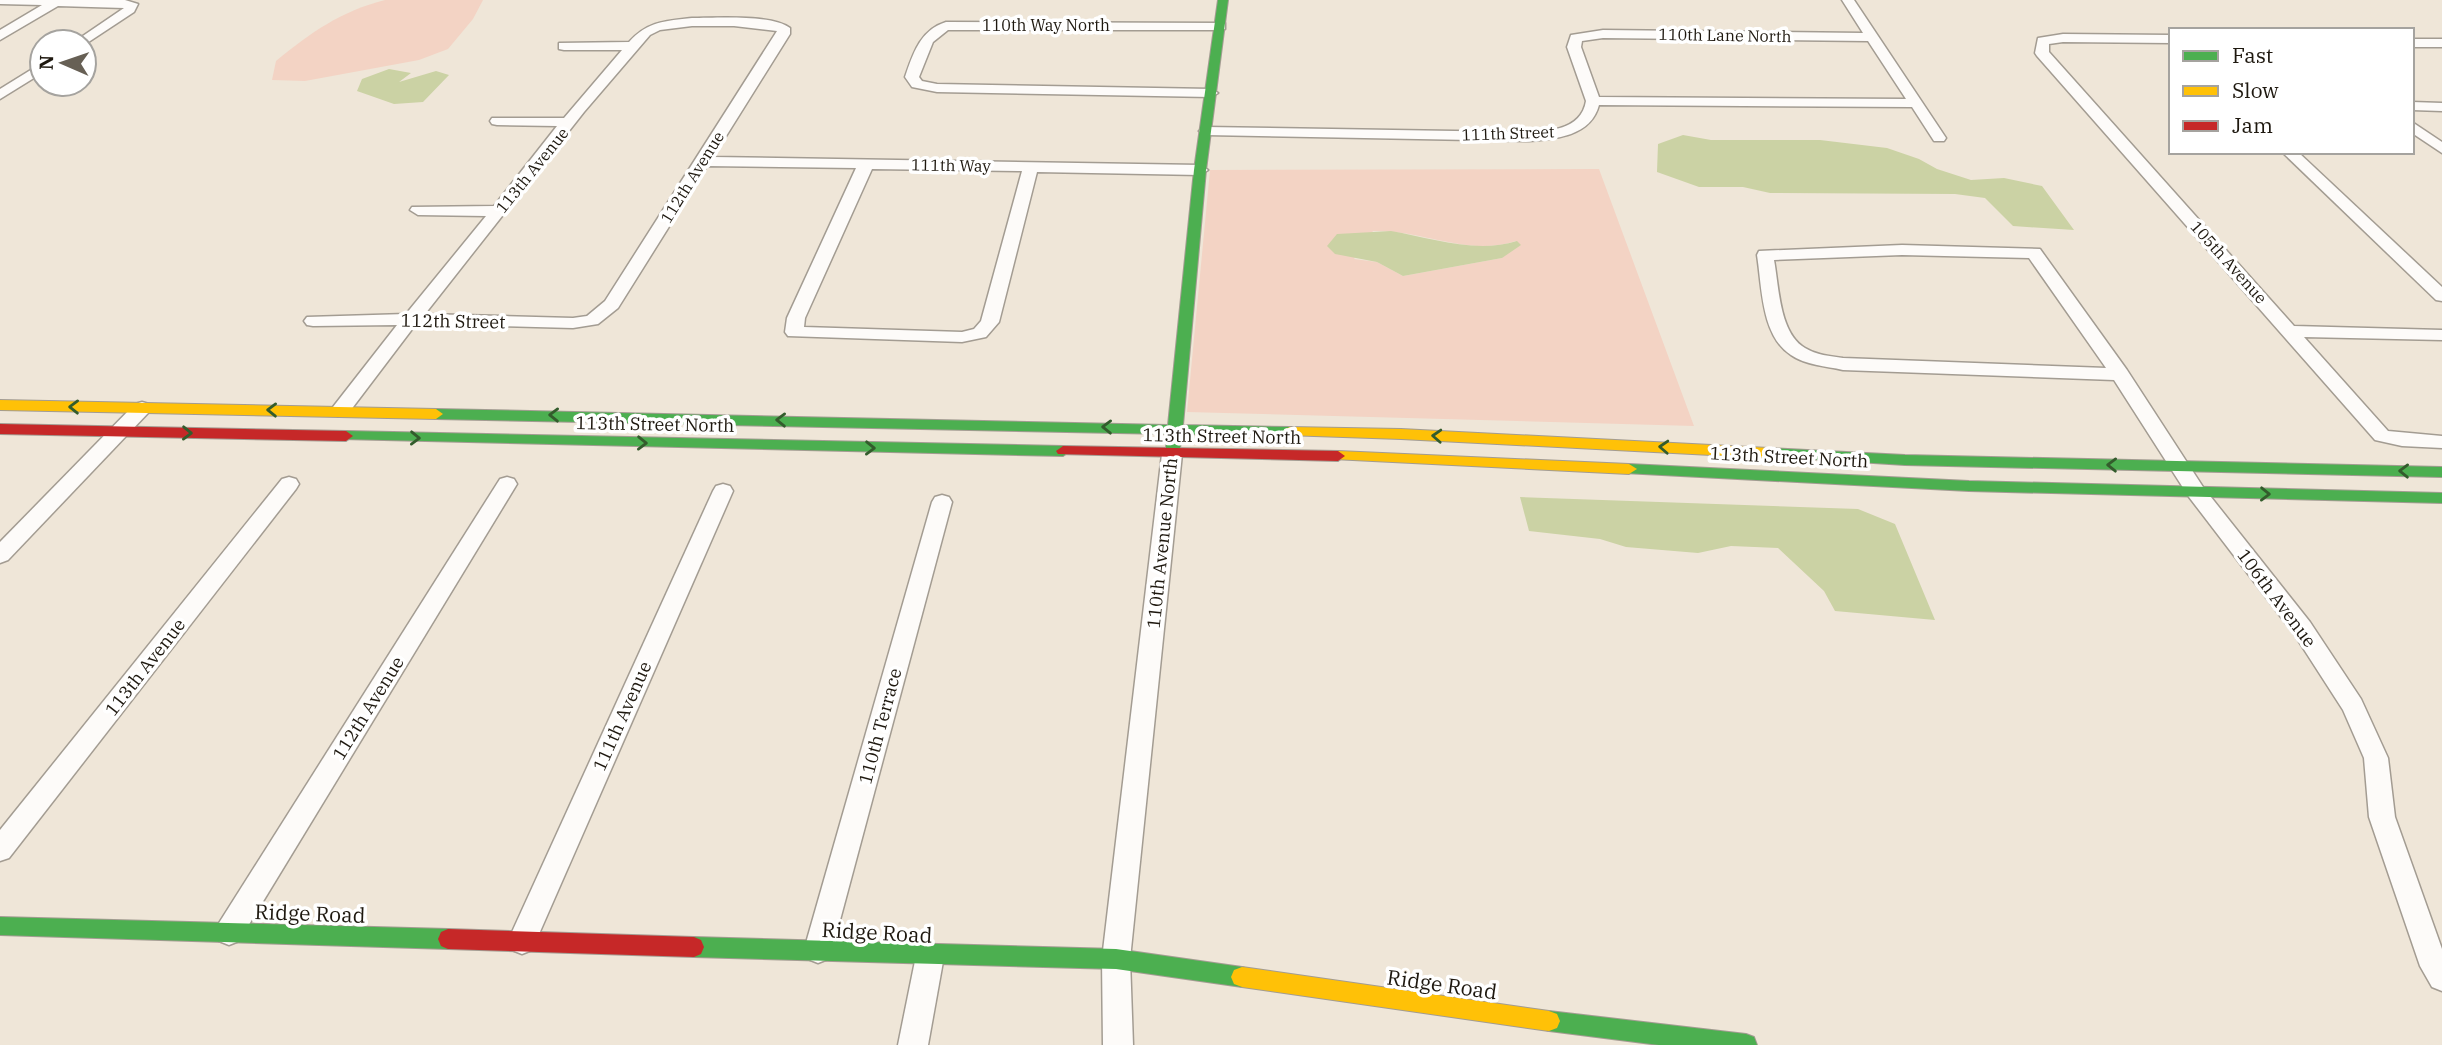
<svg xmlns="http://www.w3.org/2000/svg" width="2442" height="1045" viewBox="0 0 2442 1045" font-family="'IBM Plex Serif',serif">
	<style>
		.green { fill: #f3d3c4; fill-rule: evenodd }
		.water { fill: #cbd2a4 }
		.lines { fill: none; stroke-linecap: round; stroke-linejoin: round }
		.street-casing { stroke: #a39c92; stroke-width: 3 }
		.fast-casing { stroke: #a39c92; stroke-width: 2 }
		.slow-casing { stroke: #a39c92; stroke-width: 2 }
		.jam-casing { stroke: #a39c92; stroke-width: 2 }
		.street { fill: #fdfbf9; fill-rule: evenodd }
		.fast { fill: #4caf50; fill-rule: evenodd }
		.slow { fill: #ffc107; fill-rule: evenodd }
		.jam { fill: #c62828; fill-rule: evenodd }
		.oneway { stroke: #335c2c }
		.labels { text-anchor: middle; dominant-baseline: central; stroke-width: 7; stroke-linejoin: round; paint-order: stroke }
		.far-street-label { font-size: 16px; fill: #1e180f; stroke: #fff }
		.street-label { font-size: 18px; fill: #1e180f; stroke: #fff }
		.near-street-label { font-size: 21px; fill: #1e180f; stroke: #fff }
	</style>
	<rect width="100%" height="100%" fill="#efe6d8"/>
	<g class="green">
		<path d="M385 0H483L473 19 448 49 419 60 305 81 272 80 276 61C310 33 341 11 385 0Z"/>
		<path d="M1599 169 1694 426 1187 412 1210 170ZM1373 231C1421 229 1469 257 1516 241L1502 258 1403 276 1377 262 1354 259Z"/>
	</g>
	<g class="water">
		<path d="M389 69 411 73 399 82 436 71 449 75 423 102 394 104 357 91 362 79Z"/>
		<path d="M1683 135 1711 140H1820L1887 148 1919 159 1937 169 1971 180 2004 178 2042 186 2074 230 2013 226 1985 198 1955 194 1770 193 1743 187H1699L1657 172 1658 144Z"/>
		<path d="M1391 231C1431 238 1476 254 1517 241L1521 245 1502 258 1403 276 1377 262 1335 254 1327 246 1337 234Z"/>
		<path d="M1520 497 1858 509 1895 524 1935 620 1835 611 1824 591 1778 548 1731 546 1698 553 1626 547 1600 539 1529 531Z"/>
	</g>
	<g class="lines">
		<g class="street-casing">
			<g id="street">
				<path d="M0 0H125L138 4 134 12 84 45V42H74L124 8 58 6 0 40V30L42 5 0 4Z"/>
				<path d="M1842 0H1854L1946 138 1944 141H1934L1912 107 1599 105C1591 136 1556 139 1529 141L1206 135 1199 131 1206 127 1516 132C1541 132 1581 133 1586 101L1567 47 1571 35 1603 30 1863 33ZM1603 38 1868 41 1906 99 1599 97 1581 47 1582 41Z"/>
				<path d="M692 18C715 18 773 14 790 28V34L713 157 1200 165 1208 170 1200 175 1037 172 999 322 986 337 962 342 788 336 785 332 787 318 856 168 707 166 618 308 598 324 573 328 416 324 347 415H333L330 411 333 407 397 325 313 326 307 325 304 321 307 317 406 314 486 216 418 215 410 210 412 207 494 206 557 126 497 125 492 124 490 121 492 118H564L622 50H564L559 49V43L629 42C648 21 665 21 692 18ZM692 26H734L777 31 605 301 587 316 573 318 425 314 584 112 650 35 660 30ZM872 169 1022 171 981 321 974 329 962 332 804 327 805 318Z"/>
				<path d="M946 22 1225 23V29L1220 30H948L933 42 919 77 922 81 937 84 1211 89 1218 93 1211 97 937 92 912 87 905 77C913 54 920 30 946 22Z"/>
				<path d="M2063 34 2171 35V43L2063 42 2049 44V52L2294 326 2442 330V340L2304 337 2388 431 2442 436V448L2402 446 2375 440 2037 56 2035 53 2038 38Z"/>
				<rect x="2412" y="39" width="30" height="8"/>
				<path d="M42 63V73L0 99V89Z"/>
				<path d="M2412 102 2442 103V111L2412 110Z"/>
				<path d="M2412 122 2442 142V153L2412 133Z"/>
				<path d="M2282 152H2298L2442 287V301L2436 300Z"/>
				<path d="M1902 245 2040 249 2127 370 2203 487 2310 622 2361 699 2388 758 2395 817 2442 949V991L2432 987 2420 966 2369 817 2364 758 2343 710 2294 634 2189 497 2114 380 1843 370C1826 366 1805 365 1791 355 1761 336 1762 286 1757 255L1759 251ZM1902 255 2029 258 2106 368 1843 358C1830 356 1816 355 1805 348 1779 333 1779 286 1774 260Z"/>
				<path d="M142 402 149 404 152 408 149 412 8 560 0 563V542L135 404Z"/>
				<path d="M1172 447 1179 449 1182 454 1130 959 1133 1045H1103L1102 959 1162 454 1165 449Z"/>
				<path d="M289 477 296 479 299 484 296 489 9 858 0 861V830L282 479Z"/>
				<path d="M507 477 514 479 517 484 239 941 229 945 219 941 215 932 219 923 500 479Z"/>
				<path d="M723 484 730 486 733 491 532 950 522 954 512 950 508 941 512 932 713 491 716 486Z"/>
				<path d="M942 495 949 497 952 502 832 950 828 959 818 963 808 959 804 950 932 502 935 497Z"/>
				<path d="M930 943 940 947 944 956 928 1045H898L916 956 920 947Z"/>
			</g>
		</g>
		<g class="fast-casing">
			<g id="fast">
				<path d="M1218 0H1228L1206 170 1183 425 1290 427 1295 429 1297 432 1295 435 1182 434 1180 448 1173 453 1166 448 1167 434 436 419 429 414 436 409 1168 425 1194 170Z"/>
				<path d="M346 431 1063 446 1070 451 1063 456 341 439 339 436Z"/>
				<path d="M1769 448 1905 455 2442 467V477L1905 465 1764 456 1762 453Z"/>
				<path d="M1629 464 1969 481 2442 493V503L1969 491 1624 473 1621 469 1624 465Z"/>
				<path d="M0 917 448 929 455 932 458 939 455 946 448 949 0 935Z"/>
				<path d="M694 937 1116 949 1242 967 1250 970 1253 977 1250 984 1242 987 1116 969 694 957 687 954 684 947 687 940Z"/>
				<path d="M1549 1011 1746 1034 1754 1037 1757 1045H1659L1549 1031 1541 1028 1538 1021 1541 1014Z"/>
			</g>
		</g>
		<g class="slow-casing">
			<g id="slow">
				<path d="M0 400 436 409 443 414 436 419 0 410Z"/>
				<path d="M1290 427 1401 429 1769 448 1776 453 1769 458 1401 439 1285 435 1283 432 1285 429Z"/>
				<path d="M1338 451 1629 464 1637 469 1629 474 1333 459 1331 456 1333 453Z"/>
				<path d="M1242 967 1549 1011 1557 1014 1560 1021 1557 1028 1549 1031 1242 987 1234 984 1231 977 1234 970Z"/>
			</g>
		</g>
		<g class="jam-casing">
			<g id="jam">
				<path d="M0 424 346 431 353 436 346 441 0 434Z"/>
				<path d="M1063 446 1338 451 1345 456 1338 461 1058 454 1056 451Z"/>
				<path d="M448 929 694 937 701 940 704 947 701 954 694 957 448 949 441 946 438 939 441 932Z"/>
			</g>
		</g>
		<use href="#street" class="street"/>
		<use href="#fast" class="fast"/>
		<use href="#slow" class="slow"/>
		<use href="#jam" class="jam"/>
	</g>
	<defs><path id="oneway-chevron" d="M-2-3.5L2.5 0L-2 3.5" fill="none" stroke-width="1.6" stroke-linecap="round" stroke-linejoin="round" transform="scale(1.75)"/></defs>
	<g class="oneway">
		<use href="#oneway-chevron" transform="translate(74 407) rotate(-179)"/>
		<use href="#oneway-chevron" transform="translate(272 410) rotate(-179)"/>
		<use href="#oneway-chevron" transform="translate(554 415) rotate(-179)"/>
		<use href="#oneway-chevron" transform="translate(781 420) rotate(-179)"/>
		<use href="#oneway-chevron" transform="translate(1107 427) rotate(-179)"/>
		<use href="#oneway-chevron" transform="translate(187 433) rotate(1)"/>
		<use href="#oneway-chevron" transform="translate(1437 436) rotate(-177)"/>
		<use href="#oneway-chevron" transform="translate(415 438) rotate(1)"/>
		<use href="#oneway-chevron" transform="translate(642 443) rotate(1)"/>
		<use href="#oneway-chevron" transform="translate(1664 447) rotate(-177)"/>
		<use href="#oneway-chevron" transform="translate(870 448) rotate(1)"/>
		<use href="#oneway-chevron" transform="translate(2112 465) rotate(-179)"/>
		<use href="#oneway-chevron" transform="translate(2404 471) rotate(-179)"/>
		<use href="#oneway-chevron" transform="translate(2265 494) rotate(1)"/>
	</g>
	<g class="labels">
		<g class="far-street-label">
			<text x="1046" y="25">110th Way North</text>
			<text transform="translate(1725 35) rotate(1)">110th Lane North</text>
			<text transform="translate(1508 133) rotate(-2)">111th Street</text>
			<text transform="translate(951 165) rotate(1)">111th Way</text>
			<text transform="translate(532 170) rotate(-51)">113th Avenue</text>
			<text transform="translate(692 177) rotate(-58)">112th Avenue</text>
			<text transform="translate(2229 262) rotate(48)">105th Avenue</text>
		</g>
		<g class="street-label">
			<text transform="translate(453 321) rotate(1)">112th Street</text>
			<text transform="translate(655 424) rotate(1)">113th Street North</text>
			<text transform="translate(1222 436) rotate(1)">113th Street North</text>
			<text transform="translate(1789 457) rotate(3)">113th Street North</text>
			<text transform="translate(1162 543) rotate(-84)">110th Avenue North</text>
			<text transform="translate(2277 598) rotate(53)">106th Avenue</text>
			<text transform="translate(145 667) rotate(-52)">113th Avenue</text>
			<text transform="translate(368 708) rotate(-58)">112th Avenue</text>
			<text transform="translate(622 716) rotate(-66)">111th Avenue</text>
			<text transform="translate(880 726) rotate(-75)">110th Terrace</text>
		</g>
		<g class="near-street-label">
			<text transform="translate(310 913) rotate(2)">Ridge Road</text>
			<text transform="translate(877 932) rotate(3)">Ridge Road</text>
			<text transform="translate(1442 984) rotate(8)">Ridge Road</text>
		</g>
	</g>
	<rect x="2169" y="28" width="245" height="126" fill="#ffffff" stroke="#a5a39f" stroke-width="2"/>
	<rect x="2183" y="51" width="35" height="10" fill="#4caf50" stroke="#a5a39f" stroke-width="2"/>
	<text x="2232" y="63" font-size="21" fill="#1e180f">Fast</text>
	<rect x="2183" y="86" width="35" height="10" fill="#ffc107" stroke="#a5a39f" stroke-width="2"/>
	<text x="2232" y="98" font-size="21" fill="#1e180f">Slow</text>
	<rect x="2183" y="121" width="35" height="10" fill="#c62828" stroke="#a5a39f" stroke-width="2"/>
	<text x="2232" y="133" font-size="21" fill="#1e180f">Jam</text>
	<g transform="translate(63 63) rotate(272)"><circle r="33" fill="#ffffff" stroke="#a5a39f" stroke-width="2"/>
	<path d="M0-5L12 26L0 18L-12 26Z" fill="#676055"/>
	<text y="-10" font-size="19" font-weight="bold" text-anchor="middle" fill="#1e180f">N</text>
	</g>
</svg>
